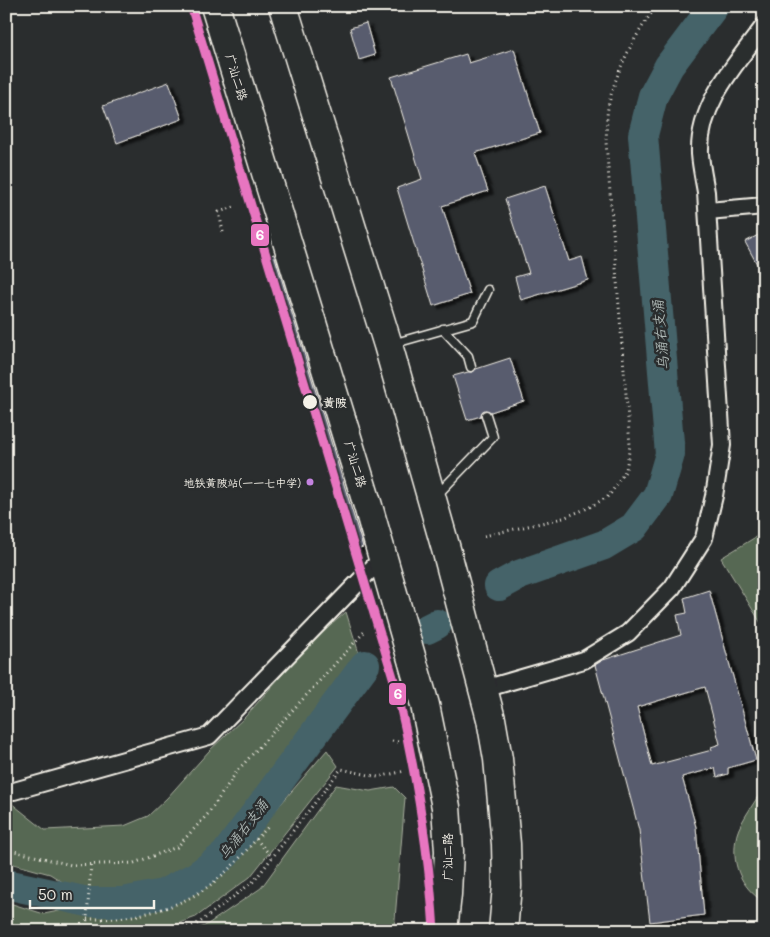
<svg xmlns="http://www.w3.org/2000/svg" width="770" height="937" viewBox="0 0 770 937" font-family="Mali,'LXGW WenKai TC',sans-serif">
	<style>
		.green { fill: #576852; stroke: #a6ac9d }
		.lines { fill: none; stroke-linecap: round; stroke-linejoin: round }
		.river { stroke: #456369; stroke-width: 30 }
		.building { fill: #595c6e; stroke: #f4f1e8; fill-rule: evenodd; filter: url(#shadow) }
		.lane-casing { stroke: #f4f1e8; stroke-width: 11 }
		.street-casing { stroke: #f4f1e8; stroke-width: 20 }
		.highway-casing { stroke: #f4f1e8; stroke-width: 31 }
		.path { stroke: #f4f1e8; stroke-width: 3; stroke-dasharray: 1 4; stroke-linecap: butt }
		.lane { stroke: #2a2d2e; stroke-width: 8 }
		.street { stroke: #2a2d2e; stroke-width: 16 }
		.highway { stroke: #2a2d2e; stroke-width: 28 }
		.metro-1-casing { stroke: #2a2d2e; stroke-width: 12 }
		.metro-1 { stroke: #e875c0; stroke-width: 9 }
		.stop-dot { fill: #f4f1e8; stroke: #2a2d2e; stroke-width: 2 }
		.bus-dot { fill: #c483df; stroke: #2a2d2e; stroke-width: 2 }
		.labels { text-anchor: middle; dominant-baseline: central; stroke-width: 5; stroke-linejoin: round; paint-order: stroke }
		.bus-label { font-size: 11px; fill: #f4f1e8; stroke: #2a2d2e; text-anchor: end }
		.street-label { font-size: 12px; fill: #f4f1e8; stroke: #2a2d2e }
		.stop-label { font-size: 12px; font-weight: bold; fill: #f4f1e8; stroke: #2a2d2e; text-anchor: start }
		.water-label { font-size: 14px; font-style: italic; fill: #aeb8b5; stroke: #2a2d2e }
		.line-badge { stroke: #2a2d2e; stroke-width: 2 }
		.badge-label { font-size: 14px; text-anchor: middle; font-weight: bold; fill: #fff }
	</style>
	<defs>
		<filter id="shadow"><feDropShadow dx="5.5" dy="3" stdDeviation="1" flood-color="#0009"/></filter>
	</defs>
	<rect width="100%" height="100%" fill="#2a2d2e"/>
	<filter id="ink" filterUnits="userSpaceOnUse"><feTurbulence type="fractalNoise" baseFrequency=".02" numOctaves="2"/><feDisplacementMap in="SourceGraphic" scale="10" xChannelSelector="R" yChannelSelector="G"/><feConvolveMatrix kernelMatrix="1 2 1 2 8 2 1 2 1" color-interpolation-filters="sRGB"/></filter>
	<g filter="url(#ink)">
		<g class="green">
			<path d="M764 532V628L721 558Z"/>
			<path d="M346 612 361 660 302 741 211 857 161 887 118 895 97 894 72 888 50 874 6 862V799L45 830 124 826 148 816 167 798 209 751 245 717 309 644Z"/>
			<path d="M327 750 338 766 250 877 196 917 158 931H41L6 922V902L44 914 68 909 83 912 131 909 172 900 213 877 256 833Z"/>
			<path d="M336 785 370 791 394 787 405 798 394 931H192L205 926 261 888Z"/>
			<path d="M764 787V902C740 887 730 862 737 834 740 822 757 799 764 787Z"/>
		</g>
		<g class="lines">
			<g class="river">
				<path d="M499 586 519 575 604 545 634 527 658 495 670 454 643 135 653 96 669 66 714 6"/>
				<path d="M427 629 437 624"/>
				<path d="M6 884 88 902H123L163 894 197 876 225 855 365 665"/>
			</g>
		</g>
		<g class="building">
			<path d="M366 23 375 55 359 60 350 28Z"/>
			<path d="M514 49 540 133 475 153 488 191 442 206 470 294 433 306 397 188 422 179 391 77 466 54 469 63Z"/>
			<path d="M169 82 182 119 117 143 103 106Z"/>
			<path d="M545 186 569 261 582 257 588 280 521 300 515 277 529 273 505 199Z"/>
			<path d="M764 232V277L745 242Z"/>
			<path d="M274 254 363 547 351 551 264 257Z"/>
			<path d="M510 358 524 401 491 412 485 410 482 412 481 416 467 420 453 376 468 372H473L476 369Z"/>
			<path d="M709 590 756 760 728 768V774L717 777 715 768 682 777 696 827 704 915 650 922 639 830 595 665 603 660 681 635 677 615 687 613 684 598ZM705 687 720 744 711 747 712 750 652 766 637 707Z"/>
		</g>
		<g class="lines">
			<g class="lane-casing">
				<g id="lane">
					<path d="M443 329 468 356 471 367"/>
					<path d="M392 344 473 321 488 290"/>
					<path d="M437 495 493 437 486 415"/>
				</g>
			</g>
			<g class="street-casing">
				<g id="street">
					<path d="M708 211 764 206"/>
					<path d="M484 689 584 660 628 633 672 588 704 538 714 496 722 445 706 192C704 180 701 167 700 154 698 104 736 64 764 26"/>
					<path d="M14 791 209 736 383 557"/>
				</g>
			</g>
			<g class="highway-casing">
				<g id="highway">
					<path d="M215 6 368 506 425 705 446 807 449 851 447 894 443 931"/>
					<path d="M283 6 388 345 446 549 491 719 498 759 506 844 507 886 503 931"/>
				</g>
			</g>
			<g class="path">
				<path d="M223 232 219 212 237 206"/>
				<path d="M484 536 563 518 588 508 609 496 626 470 630 445 606 142C607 129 606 115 609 103 617 69 635 34 657 6"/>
				<path d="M392 741 398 742"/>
				<path d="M256 839 272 857"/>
				<path d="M6 849 71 865 134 863 177 847 208 814 238 770 365 631"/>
				<path d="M87 919C133 920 185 909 220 877 238 862 252 843 268 827"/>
				<path d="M6 927 22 931"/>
				<path d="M86 931 91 865"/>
				<path d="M178 931 199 923 254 881 341 769 378 777 405 771"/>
			</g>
			<use href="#lane" class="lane"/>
			<use href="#street" class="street"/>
			<use href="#highway" class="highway"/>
			<g class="metro-1-casing">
				<path id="metro-1" d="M191 6 396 687C415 768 429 848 434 931"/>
			</g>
			<use href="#metro-1" class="metro-1"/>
		</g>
	</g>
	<circle class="stop-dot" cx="310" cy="402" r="8"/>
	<circle class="bus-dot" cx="310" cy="482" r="4.5"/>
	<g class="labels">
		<g class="bus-label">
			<text x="301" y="482">地铁黄陂站(一一七中学)</text>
		</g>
		<g class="street-label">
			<text transform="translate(237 77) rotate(73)">广汕二路</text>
			<text transform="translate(356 464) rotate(73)">广汕二路</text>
			<text transform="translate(447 857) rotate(-90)">广汕二路</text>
		</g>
		<g class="stop-label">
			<text x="323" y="402">黄陂</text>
		</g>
		<g class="water-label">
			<text transform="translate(660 335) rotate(-95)">乌涌右支涌</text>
			<text transform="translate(243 829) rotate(-52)">乌涌右支涌</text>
		</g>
	</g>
	<g class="line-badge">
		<rect x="250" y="223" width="20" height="24" rx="5" fill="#e875c0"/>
		<rect x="388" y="682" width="19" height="24" rx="5" fill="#e875c0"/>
	</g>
	<g class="badge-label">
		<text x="260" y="240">6</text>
		<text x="398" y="699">6</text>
	</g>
	<rect width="770" height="937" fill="none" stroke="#2a2d2e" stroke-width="25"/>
	<rect x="12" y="12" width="745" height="912" fill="none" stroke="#f4f1e8" stroke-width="2" filter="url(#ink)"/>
	<path d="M30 900v8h124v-8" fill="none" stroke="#f4f1e8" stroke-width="2.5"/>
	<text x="38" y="900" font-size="15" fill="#f4f1e8" stroke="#2a2d2e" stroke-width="4" paint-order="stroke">50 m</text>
</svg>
